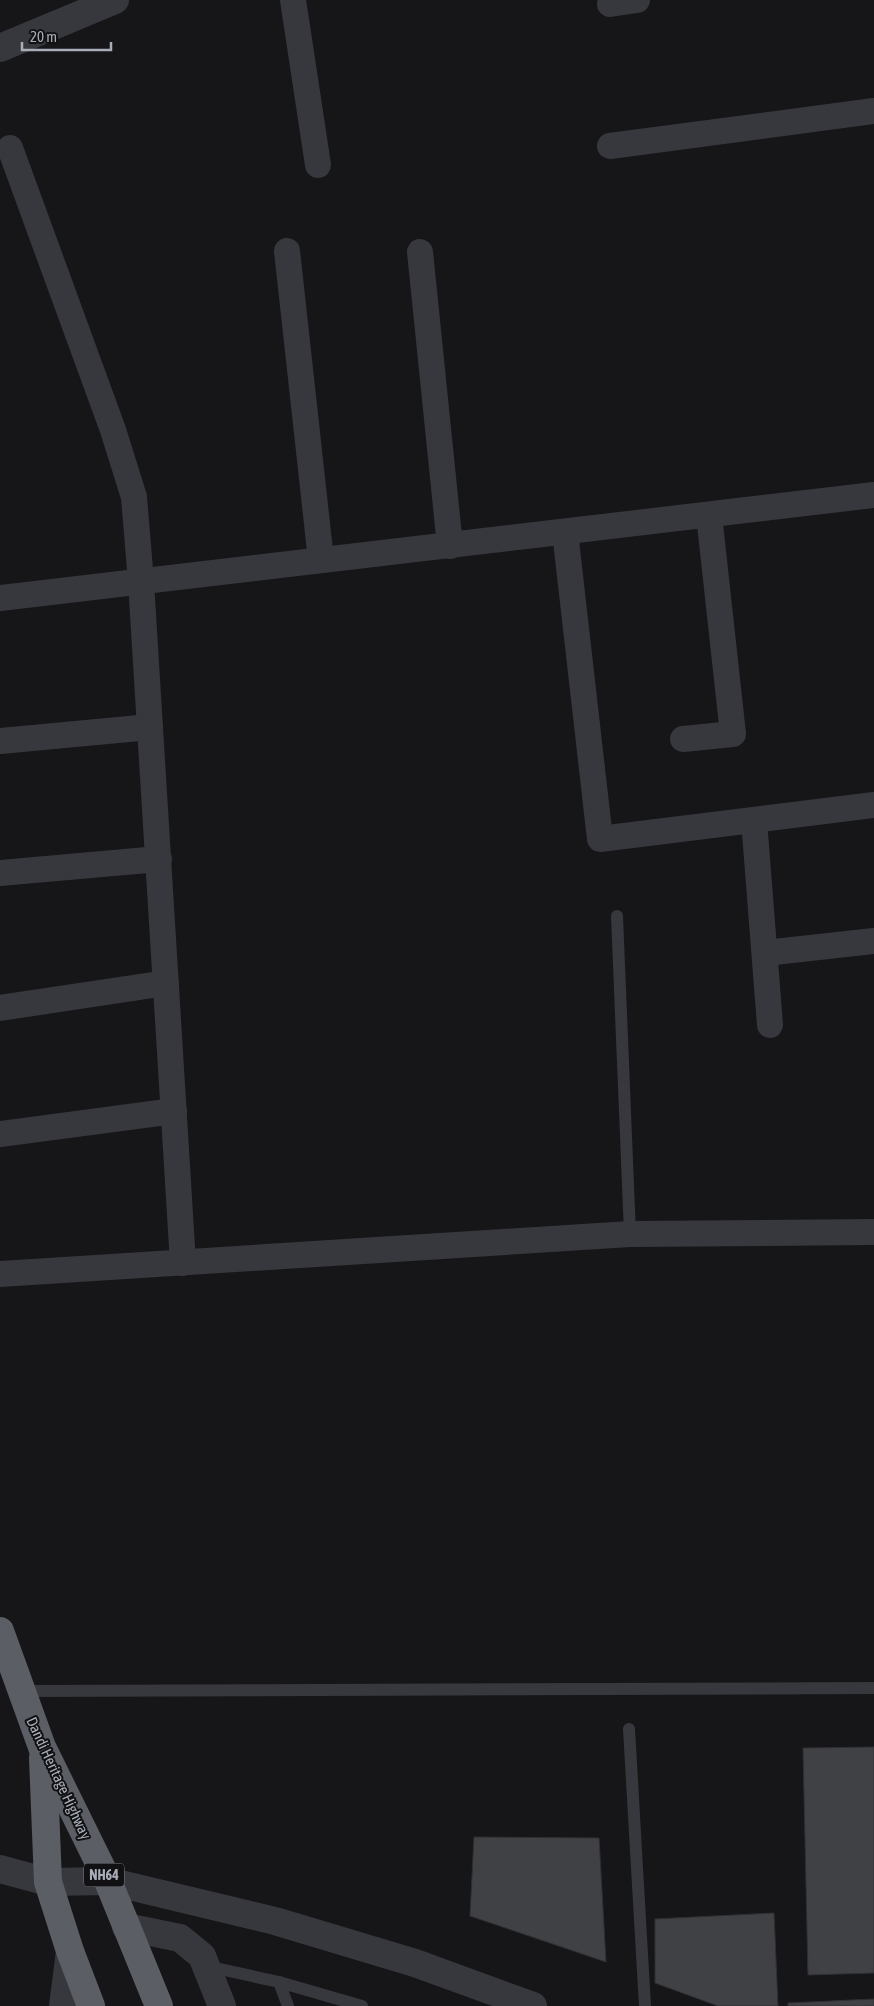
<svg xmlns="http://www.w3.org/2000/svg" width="874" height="2006" viewBox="0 0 874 2006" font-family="'Asap Condensed',sans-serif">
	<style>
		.building { fill: #404145; stroke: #303034 }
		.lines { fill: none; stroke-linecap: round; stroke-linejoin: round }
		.service { stroke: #37383d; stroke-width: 12 }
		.minor { stroke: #37383d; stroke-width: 26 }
		.tertiary { stroke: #37383d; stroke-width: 28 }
		.trunk { stroke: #5b5e65; stroke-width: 28 }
		.labels { text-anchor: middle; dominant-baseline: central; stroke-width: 4; stroke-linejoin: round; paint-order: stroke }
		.shield { fill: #111113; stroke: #7b7e86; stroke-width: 1 }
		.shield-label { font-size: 14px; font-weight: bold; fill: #a8adb8 }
		.street-label { font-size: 15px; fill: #a8adb8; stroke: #111113 }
	</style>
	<rect width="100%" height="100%" fill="#161618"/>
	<g class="building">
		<path d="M874 1747V1973L808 1975 803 1748Z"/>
		<path d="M474 1837 599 1838 606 1962 470 1916Z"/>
		<path d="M774 1913 778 2006H718L655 1983V1919Z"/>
		<path d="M874 1999V2006H788V2003Z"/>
	</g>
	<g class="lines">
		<g class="service">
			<path d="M617 916 630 1234"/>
			<path d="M21 1691 874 1688"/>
			<path d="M629 1729 645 2006"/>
			<path d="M206 1966 279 1982 362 2006"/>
			<path d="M279 1982 288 2006"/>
		</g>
		<g class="minor">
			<path d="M293 0 318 165"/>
			<path d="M610 4 637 0"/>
			<path d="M610 146 874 111"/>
			<path d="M10 148 113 430 134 497 141 582 183 1263"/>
			<path d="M287 251 321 560"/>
			<path d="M420 252 450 546"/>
			<path d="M565 532 600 839 874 805"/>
			<path d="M0 598 874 495"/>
			<path d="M683 739 733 734 709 515"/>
			<path d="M0 741 150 727"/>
			<path d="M754 820 770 1025"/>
			<path d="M0 873 159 859"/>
			<path d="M765 953 874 941"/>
			<path d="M0 1008 166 983"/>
			<path d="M0 1134 174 1111"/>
			<path d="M0 1274 630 1234 874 1232"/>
		</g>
		<g class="tertiary">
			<path d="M0 48 115 0"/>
			<path d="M0 1869 48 1882 108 1881 275 1921 415 1963 533 2006"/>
			<path d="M126 1927 180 1938 202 1956 222 2006"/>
			<path d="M63 2006 70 1951"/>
		</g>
		<g class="trunk">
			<path d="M0 1631 42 1747 108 1881 159 2006"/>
			<path d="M43 1758 48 1882 70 1951 91 2006"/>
		</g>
	</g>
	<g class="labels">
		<rect class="shield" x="84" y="1863.5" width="40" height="23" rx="4"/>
		<g class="shield-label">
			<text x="104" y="1875">NH64</text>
		</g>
		<g class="street-label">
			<text transform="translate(59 1778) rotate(65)">Dandi Heritage Highway</text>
		</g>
	</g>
	<path d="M22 42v8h89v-8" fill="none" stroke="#a8adb8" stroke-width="2.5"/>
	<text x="30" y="42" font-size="15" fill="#a8adb8" stroke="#111113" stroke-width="4" paint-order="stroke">20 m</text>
</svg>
